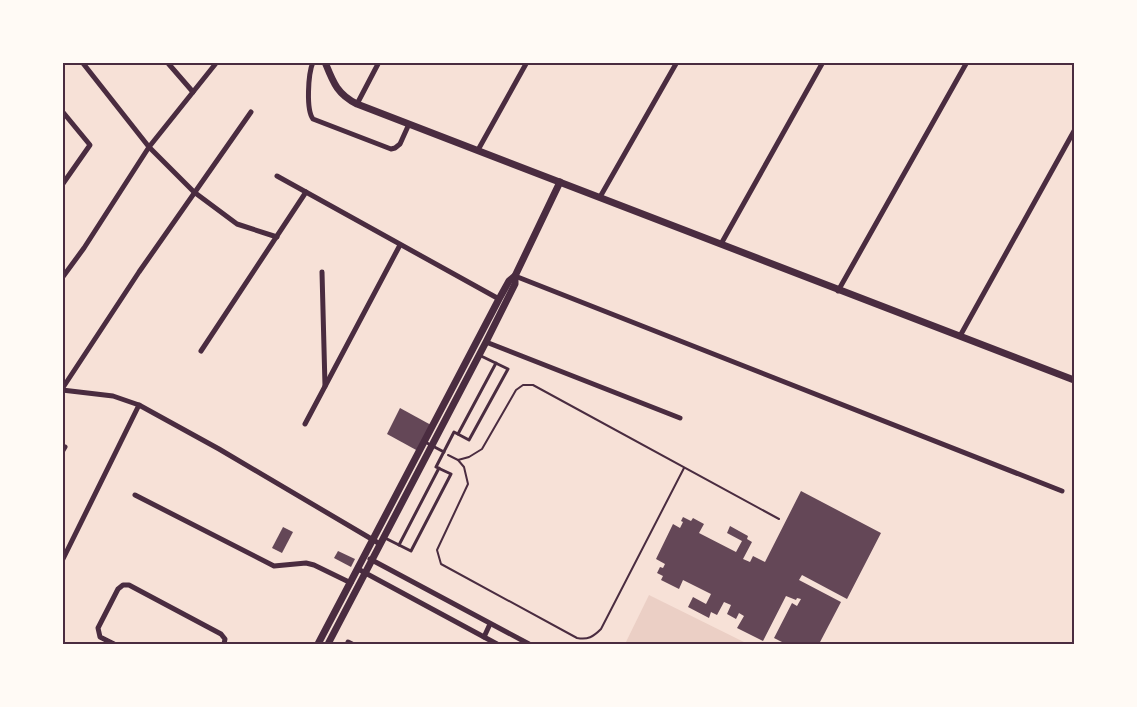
<svg xmlns="http://www.w3.org/2000/svg" width="1137" height="707" viewBox="0 0 1137 707" font-family="Roboto,sans-serif">
	<style>
		.green { fill: #ebcfc5 }
		.building { fill: #644757 }
		.lines { fill: none; stroke-linecap: round; stroke-linejoin: round }
		.path { stroke: #4a2c40; stroke-width: 2 }
		.service { stroke: #4a2c40; stroke-width: 3 }
		.minor { stroke: #4a2c40; stroke-width: 5 }
		.tertiary { stroke: #4a2c40; stroke-width: 7 }
		.neatline { fill: none; stroke: #4a2c40; stroke-width: 2 }
	</style>
	<rect width="100%" height="100%" fill="#f7e1d7"/>
	<path class="green" d="M649 595 748 644H625Z"/>
	<g class="building">
		<path d="M400 408 431 425 418 451 387 434Z"/>
		<path d="M801 491 881 533 847 599 802 575 799 580 841 602 819 644H783L784 643 774 638 792 603 797 606 801 599 797 598 796 600 786 596 763 641 737 628 744 616 739 613 736 619 727 614 731 605 724 602 717 615 711 612 709 618 688 607 693 597 706 604 711 594 683 580 679 589 661 580 663 576 657 573 660 567 663 568 665 564 656 559 673 524 680 528 683 522 681 521 683 517 691 521 693 518 704 524 699 533 736 552 742 541 727 533 730 526 748 536 747 539 752 542 743 559 750 562 753 556 765 562Z"/>
		<path d="M283 527 293 532 282 553 272 548Z"/>
		<path d="M338 551 355 559 351 567 334 558Z"/>
	</g>
	<g class="lines">
		<g class="path">
			<path d="M448 455 458 460 469 457 482 449 516 390 523 385H533L779 519"/>
			<path d="M458 460 464 467 468 484 437 550 441 564 577 638C588 640 593 637 601 629L684 468"/>
		</g>
		<g class="service">
			<path d="M458 434 496 363"/>
			<path d="M425 442 444 452"/>
			<path d="M385 538 411 551 451 474 436 467 454 432 469 440 508 369 479 355"/>
			<path d="M399 545 439 468"/>
		</g>
		<g class="minor">
			<path d="M82 62 149 147 194 192 237 224 277 237"/>
			<path d="M167 62 193 92"/>
			<path d="M313 62C308 74 306 110 313 119L391 149 395 148 400 144 409 124"/>
			<path d="M357 104 379 62"/>
			<path d="M62 111 90 145 62 185"/>
			<path d="M478 150 527 62"/>
			<path d="M277 176 499 299"/>
			<path d="M600 197 677 62"/>
			<path d="M721 244 823 62"/>
			<path d="M322 272 325 386"/>
			<path d="M515 276 1062 491"/>
			<path d="M62 278 84 248 149 147 217 62"/>
			<path d="M838 291 967 62"/>
			<path d="M960 336 1074 131"/>
			<path d="M486 342 680 418"/>
			<path d="M201 351 306 192"/>
			<path d="M62 389 139 272 251 112"/>
			<path d="M62 390 113 396 139 405 219 449 380 544"/>
			<path d="M305 424 400 245"/>
			<path d="M62 452 65 447"/>
			<path d="M135 495 274 566 306 563 314 565 351 583"/>
			<path d="M370 559 529 644"/>
			<path d="M62 561 139 405"/>
			<path d="M358 569 497 644"/>
			<path d="M484 637 490 624"/>
			<path d="M348 642 352 644"/>
			<path d="M114 644 100 637 98 628 118 589 123 585H129L221 634 225 639 224 644"/>
		</g>
		<g class="tertiary">
			<path d="M325 62C333 82 337 94 357 104L1074 380"/>
			<path d="M318 644 499 299 509 281 515 276"/>
			<path d="M328 644 486 342 515 284V276L560 182"/>
		</g>
	</g>
	<rect width="1137" height="707" fill="none" stroke="#fffaf5" stroke-width="128"/>
	<rect x="64" y="64" width="1009" height="579" class="neatline"/>
</svg>
